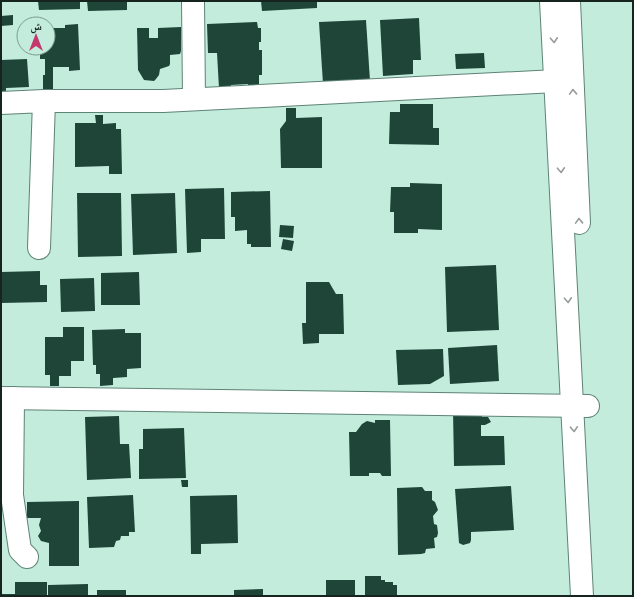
<svg xmlns="http://www.w3.org/2000/svg" width="634" height="597" viewBox="0 0 634 597" font-family="'Playfair Display','Noto Naskh Arabic',serif">
	<style>
		.building { fill: #1f4438 }
		.lines { fill: none; stroke-linecap: round; stroke-linejoin: round }
		.minor-casing { stroke: #5d8375; stroke-width: 24 }
		.minor { stroke: #fff; stroke-width: 22 }
		.oneway { stroke: #969c9a }
	</style>
	<rect width="100%" height="100%" fill="#c3ecdd"/>
	<g class="building">
		<path d="M38 1H80V9L39 10Z"/>
		<path d="M87 1H127V10L88 11Z"/>
		<path d="M261 1H317V8L262 11Z"/>
		<path d="M13 15V25L1 26V16Z"/>
		<path d="M419 18 421 60H413V74L383 76 380 20Z"/>
		<path d="M366 20 370 81 323 84 319 22Z"/>
		<path d="M257 22 258 28H261V42H259V50H262V75H259V86H248V84L231 85V87L219 88 217 53H208L207 24Z"/>
		<path d="M78 24 80 70 69 71V67H53V91H43V75H45V59H40V48H48V28H65V25Z"/>
		<path d="M181 27V51L180 54 170 55V64L169 66 160 69 159 75 156 79 154 81 144 80 138 70 137 28H149V38H158V28Z"/>
		<path d="M484 53 485 68 456 69 455 54Z"/>
		<path d="M27 59 29 87 6 88V95L1 96V60Z"/>
		<path d="M400 104H433V128H439V145L389 144 390 112H400Z"/>
		<path d="M286 108H296V118L322 117V168H281L280 129 286 121Z"/>
		<path d="M95 115H103V124L116 123V129H121L122 174H109V166L75 167V123H96Z"/>
		<path d="M410 183 442 184V230L418 229V233H394V212H390L391 187H410Z"/>
		<path d="M224 188 225 239H201V252L187 253 185 189Z"/>
		<path d="M270 191 271 247H251V244H247V230L235 231V217H231V192Z"/>
		<path d="M77 193H121L122 256 78 257Z"/>
		<path d="M175 193 177 253 133 255 131 194Z"/>
		<path d="M280 225 294 226 293 238 279 237Z"/>
		<path d="M283 239 294 241 292 251 281 249Z"/>
		<path d="M496 265 499 330 447 332 445 267Z"/>
		<path d="M40 271V285H47V302L1 303V272Z"/>
		<path d="M139 272 140 305H101V273Z"/>
		<path d="M94 278 95 311 61 312 60 279Z"/>
		<path d="M306 282H329L336 294H343L344 334H319V343L303 344 302 323H306Z"/>
		<path d="M63 327H84V361H71V376H59V386H50V375H45V337H63Z"/>
		<path d="M125 329V333H141V368L127 369V377L113 378V385L100 386V374H96V365H93L92 330Z"/>
		<path d="M497 345 499 381 450 384 448 348Z"/>
		<path d="M443 349 444 376 430 384 398 385 396 350Z"/>
		<path d="M482 409V417H488L491 422 485 425H481V436H504L505 465 454 466 453 410Z"/>
		<path d="M119 416 120 444H129L131 478 87 480 85 417Z"/>
		<path d="M375 420H390L391 476H382L380 473H369V476H350L349 432H356L362 424 367 421 375 423Z"/>
		<path d="M184 428 186 478 139 479V449H143V429Z"/>
		<path d="M181 480H188V487H182Z"/>
		<path d="M511 486 514 530 471 532V540L470 543 463 545 459 543 455 489Z"/>
		<path d="M422 487 425 491H432V500L435 502 438 510 433 516 434 524 437 525 438 533 437 537 434 538 435 548 426 549 425 553 421 554 398 555 397 488Z"/>
		<path d="M133 495 135 532H129V536H121L120 540 116 541 114 547 89 548 87 497Z"/>
		<path d="M237 495 238 543 201 544V554H191L190 496Z"/>
		<path d="M79 501V566H49V543L41 541 38 536 41 531 39 525 41 518H27V502Z"/>
		<path d="M365 576H381V580H385V582H393V585H397V596H365Z"/>
		<rect x="326" y="580" width="29" height="16"/>
		<path d="M15 582H47V596H2V594H15Z"/>
		<path d="M88 584V596H48V585Z"/>
		<path d="M263 589V596H234V590Z"/>
		<rect x="97" y="590" width="29" height="6"/>
	</g>
	<g class="lines">
		<g class="minor-casing">
			<g id="minor">
				<path d="M193 1 194 99"/>
				<path d="M551 1 582 596"/>
				<path d="M569 1 579 223"/>
				<path d="M44 101H163L556 81"/>
				<path d="M1 103 44 101 39 248"/>
				<path d="M1 398 588 406"/>
				<path d="M13 398 12 495 20 550 27 557"/>
			</g>
		</g>
		<use href="#minor" class="minor"/>
	</g>
	<defs><path id="oneway-chevron" d="M-2-3.5L2.5 0L-2 3.5" fill="none" stroke-width="1.6" stroke-linecap="round" stroke-linejoin="round"/></defs>
	<g class="oneway">
		<use href="#oneway-chevron" transform="translate(554 40) rotate(87)"/>
		<use href="#oneway-chevron" transform="translate(573 92) rotate(-92)"/>
		<use href="#oneway-chevron" transform="translate(561 170) rotate(87)"/>
		<use href="#oneway-chevron" transform="translate(579 221) rotate(-92)"/>
		<use href="#oneway-chevron" transform="translate(568 300) rotate(87)"/>
		<use href="#oneway-chevron" transform="translate(574 429) rotate(87)"/>
	</g>
	<rect width="634" height="597" fill="none" stroke="#15241f" stroke-width="4"/>
	<g transform="translate(36 36)"><circle r="19" fill="#c3ecdd" stroke="#7d9c91"/>
	<path d="M0-3L7 15L0 10L-7 15Z" fill="#c2386f"/>
	<text y="-6" font-size="11" font-weight="bold" text-anchor="middle" fill="#15241f">ش</text>
	</g>
</svg>
